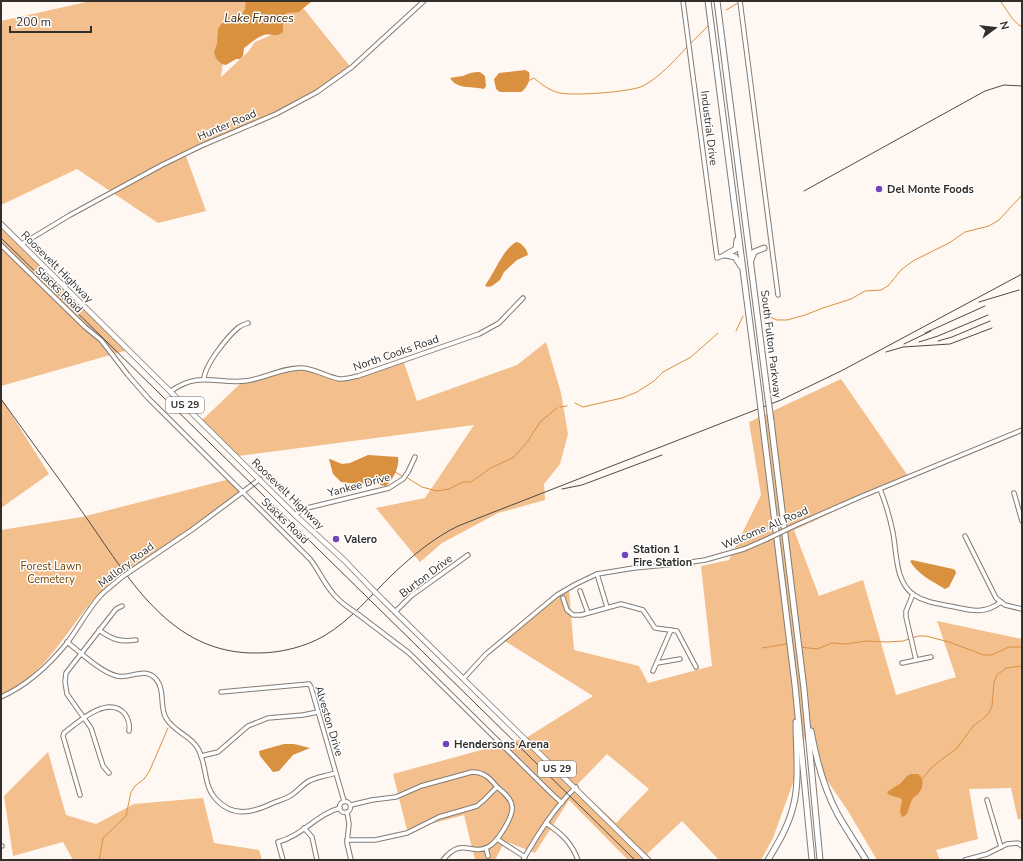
<svg xmlns="http://www.w3.org/2000/svg" width="1023" height="861" viewBox="0 0 1023 861" font-family="'Nunito Sans',sans-serif">
	<style>
		.green { fill: #f2bf8d; fill-rule: evenodd }
		.water { fill: #d99140 }
		.lines { fill: none; stroke-linecap: round; stroke-linejoin: round }
		.stream { stroke: #d99140; stroke-width: 1 }
		.minor-casing { stroke: #837b74; stroke-width: 5.5 }
		.major-casing { stroke: #837b74; stroke-width: 6 }
		.highway-casing { stroke: #837b74; stroke-width: 7 }
		.minor { stroke: #fff; stroke-width: 3.5 }
		.major { stroke: #fff; stroke-width: 4.5 }
		.highway { stroke: #fff; stroke-width: 5 }
		.rail { stroke: #4e4b47; stroke-width: 1 }
		.minor-bridge-casing { stroke: #837b74; stroke-width: 5.5; stroke-linecap: butt }
		.major-bridge-casing { stroke: #837b74; stroke-width: 6; stroke-linecap: butt }
		.highway-bridge-casing { stroke: #837b74; stroke-width: 7; stroke-linecap: butt }
		.minor-bridge { stroke: #fff; stroke-width: 3.5 }
		.major-bridge { stroke: #fff; stroke-width: 4.5 }
		.highway-bridge { stroke: #fff; stroke-width: 5 }
		.poi-dot { fill: #7443ba; stroke: #fff; stroke-width: 1.5 }
		.labels { text-anchor: middle; dominant-baseline: central; stroke-width: 3; stroke-linejoin: round; paint-order: stroke }
		.shield { fill: #fff; stroke: #706d6b; stroke-width: 1 }
		.shield-label { font-size: 10px; font-weight: bold; fill: #322f2c }
		.street-label { font-size: 11px; fill: #322f2c; stroke: #fff }
		.poi-label { font-size: 11px; font-weight: bold; fill: #322f2c; stroke: #fff; text-anchor: start }
		.park-label { font-size: 11px; fill: #734301; stroke: #fff }
		.water-label { font-size: 12px; font-style: italic; fill: #3e2200; stroke: #fff }
	</style>
	<rect width="100%" height="100%" fill="#fff7f1"/>
	<g class="green">
		<path d="M91 1H250L247 14 222 21V32L225 49 221 77 248 52 255 42 278 32 286 11 304 9 352 69 296 104 186 156 206 211 158 223 77 169 1 205V21Z"/>
		<path d="M1 221 24 243 128 350 1 386Z"/>
		<path d="M546 342 561 393 568 434 560 464 544 484 545 500 498 513 442 543 420 562 376 508 425 498 474 425 238 456 199 423 240 384 288 369 303 368 349 379 403 360 417 401 517 365Z"/>
		<path d="M841 379 908 476C870 494 832 513 794 530L819 596 863 580 896 695 956 677 937 621 1022 639V818L1018 820 1011 788 969 789 978 839 936 850 940 860H877L848 811 820 770 806 733 794 780 773 838 761 860H719L682 821 647 854 653 860H628L569 800 535 853 505 841 495 860H475L464 815 407 830 393 774 526 738 593 696 505 641 536 613 569 590 574 650 639 666 648 683 712 666 701 566 729 560 761 495 749 422ZM607 754 649 789 616 823 576 786Z"/>
		<path d="M1 398 49 474 1 508Z"/>
		<path d="M230 479 243 493 126 576 118 567 122 573C111 582 99 593 89 605 62 638 42 677 1 695V530L82 517Z"/>
		<path d="M48 752 66 815 96 824 134 804 203 798 214 843 259 850 262 860H73L63 842 13 856 4 796Z"/>
	</g>
	<g class="water">
		<path d="M246 1H312L299 12 287 13 283 20V32C276 38 272 33 264 35 257 37 250 44 244 48L243 56 240 59H236L226 65C219 64 215 58 214 52L217 44 218 29 225 19 241 16 245 9Z"/>
		<path d="M525 70 529 72C531 80 527 88 521 92H500L496 89 494 79 499 73Z"/>
		<path d="M480 72 485 76 486 86 484 89C473 86 457 90 450 78 453 77 458 77 463 76 470 73 472 72 480 72Z"/>
		<path d="M516 242C522 243 527 249 528 255L517 260 504 272 500 280 492 286 487 287 485 285 486 284C496 270 502 251 516 242Z"/>
		<path d="M368 455 398 457C400 466 393 480 386 486L368 483 356 484 341 482 333 474 329 459H330L342 464 350 463Z"/>
		<path d="M912 560 953 569 955 570 956 573 949 587 945 589C933 582 916 573 910 561Z"/>
		<path d="M284 744H294L310 748 293 755 279 771 273 772 260 756 259 751Z"/>
		<path d="M911 774H918C924 778 924 788 918 794 916 796 913 797 912 800 909 805 909 811 906 815L902 817 900 811 902 800 900 798 889 795 887 792 901 783 907 776Z"/>
	</g>
	<g class="lines">
		<g class="stream">
			<path d="M1000 1C1008 10 1011 21 1022 27"/>
			<path d="M726 10 738 3"/>
			<path d="M691 43 709 25"/>
			<path d="M528 81 534 78C541 84 550 91 560 93 574 96 631 92 643 86 660 77 674 61 687 47"/>
			<path d="M763 314 777 320H787L805 315 823 308 851 299 865 291 881 290 888 286 901 270 913 261 949 243 965 232 989 226 999 220 1022 195"/>
			<path d="M736 331 743 316"/>
			<path d="M575 403 583 407 622 398 637 392 654 381 663 372 691 357 718 333"/>
			<path d="M560 407 567 406"/>
			<path d="M395 472 402 476"/>
			<path d="M406 477 422 487 437 491 449 489 463 482H471L491 468 514 457 528 441 531 436 540 422 557 408"/>
			<path d="M800 647 817 649 832 643 846 644 866 641 887 642 903 641 918 636H926L949 642 984 655H992L1009 647H1022"/>
			<path d="M762 648 787 644"/>
			<path d="M922 779 932 767 957 748 974 725 983 719 989 713 992 706 994 682 997 675 1006 668 1022 666"/>
			<path d="M99 860 103 838 126 816 131 792 135 786 144 779 149 772 168 728"/>
		</g>
		<g class="minor-casing">
			<g id="minor">
				<path d="M683 1 717 258 725 255"/>
				<path d="M740 1 778 295"/>
				<path d="M22 244 70 215 162 165 201 146 276 114 317 92 352 67 424 1"/>
				<path d="M1 245 85 327 101 340 128 375 148 398 310 559C318 569 323 581 331 591 336 598 342 603 349 608"/>
				<path d="M204 379C205 364 228 336 239 327 242 325 245 324 248 323"/>
				<path d="M171 391C199 371 216 384 245 381 264 379 283 367 302 368 316 369 327 377 340 379 346 379 353 377 358 376L479 334 499 323 523 298"/>
				<path d="M880 489C886 504 890 518 893 533 897 554 895 582 914 595 926 603 941 604 955 607 972 611 985 614 1001 602"/>
				<path d="M1014 493 1022 521"/>
				<path d="M295 515 303 509 389 488 403 479 408 472 415 457"/>
				<path d="M794 526 860 497 1022 430"/>
				<path d="M965 536 996 598 1005 605 1022 609"/>
				<path d="M131 571 193 529 260 479"/>
				<path d="M597 574 607 607"/>
				<path d="M580 591 588 613"/>
				<path d="M913 594 906 611V617L916 660"/>
				<path d="M563 598 567 610 573 615H581L621 604 643 610 655 628 677 631 696 667"/>
				<path d="M395 612 411 596 468 555"/>
				<path d="M359 615 409 653 553 795 562 803"/>
				<path d="M99 630C113 640 119 642 136 640"/>
				<path d="M67 642C80 652 102 673 117 676 130 679 144 667 155 678 166 689 159 707 166 718 173 731 189 735 197 747 207 762 203 785 215 798 232 818 252 813 273 803 278 801 285 799 290 796 297 792 302 785 309 781 316 777 327 776 335 773"/>
				<path d="M657 663 680 659"/>
				<path d="M902 663 931 657"/>
				<path d="M653 671 671 630"/>
				<path d="M464 678 486 654 557 595 576 584 597 574 634 568 677 564 705 560 744 549 767 539"/>
				<path d="M221 692 309 684 311 687 344 801"/>
				<path d="M1 697C28 685 49 665 67 643 79 627 88 609 101 595 108 588 115 583 122 577"/>
				<path d="M201 756 218 752 248 726 268 718 303 715 318 712"/>
				<path d="M109 773 103 766 91 728 67 694 65 682 66 673 116 609 122 606"/>
				<path d="M80 795 63 736 64 733C78 722 108 694 125 714 129 720 130 724 129 731"/>
				<path d="M987 800 1001 847"/>
				<circle cx="345" cy="807" r="5.5"/>
				<path d="M347 812 349 824 347 843 351 860"/>
				<path d="M546 823C562 834 571 842 578 860"/>
				<path d="M304 828 312 837 317 860"/>
				<path d="M497 839 525 857"/>
				<path d="M347 840H375L407 833 439 817 477 806 484 800 497 787C490 778 484 772 472 772L421 786 396 797 372 800 351 805"/>
				<path d="M1 846H2"/>
				<path d="M486 848 488 856"/>
				<path d="M283 860 278 842C302 836 317 814 340 808"/>
				<path d="M443 860C462 836 470 856 488 847 497 843 514 816 512 806 511 798 503 792 497 787"/>
				<path d="M523 860C538 834 554 808 576 787"/>
				<path d="M965 860 987 854 1007 844 1018 843 1022 846"/>
			</g>
		</g>
		<g class="major-casing">
			<g id="major">
				<path d="M1 224 295 515 345 561 370 587"/>
				<path d="M384 601 648 860"/>
			</g>
		</g>
		<g class="highway-casing">
			<g id="highway">
				<path d="M708 1 759 393"/>
				<path d="M717 1 767 391"/>
				<path d="M725 255 736 249 737 240"/>
				<path d="M726 255 735 257 741 266"/>
				<path d="M751 260 754 252 764 248"/>
				<path d="M762 418 795 685 812 860"/>
				<path d="M771 421 804 689 820 860"/>
				<path d="M811 731C816 759 824 788 837 813 846 829 856 844 866 860"/>
				<path d="M768 860C778 843 788 827 793 807 800 783 796 748 796 722"/>
			</g>
		</g>
		<use href="#minor" class="minor"/>
		<use href="#major" class="major"/>
		<use href="#highway" class="highway"/>
		<g class="rail">
			<path d="M804 191 985 91 1004 85 1022 86"/>
			<path d="M1 238 635 860"/>
			<path d="M979 302 1019 290"/>
			<path d="M925 333 985 306"/>
			<path d="M938 341 952 337 990 321"/>
			<path d="M919 342 938 336 988 315"/>
			<path d="M904 344 931 331"/>
			<path d="M886 352 903 347 950 344 992 328"/>
			<path d="M1 399C28 437 56 474 83 513 128 576 169 655 258 653 280 653 305 647 324 636 351 620 371 595 393 574 413 555 434 538 458 526L781 400 843 370 1022 274"/>
			<path d="M562 489 582 485 662 455"/>
		</g>
		<g class="minor-bridge-casing">
			<g id="minor-bridge">
				<path d="M767 539 794 526"/>
				<path d="M122 577 131 571"/>
				<path d="M349 608 359 615"/>
			</g>
		</g>
		<g class="major-bridge-casing">
			<path id="major-bridge" d="M370 587 384 601"/>
		</g>
		<g class="highway-bridge-casing">
			<g id="highway-bridge">
				<path d="M767 391 771 421"/>
				<path d="M759 393 762 418"/>
			</g>
		</g>
		<use href="#minor-bridge" class="minor-bridge"/>
		<use href="#major-bridge" class="major-bridge"/>
		<use href="#highway-bridge" class="highway-bridge"/>
	</g>
	<g class="poi-dot">
		<circle cx="879" cy="189" r="4"/>
		<circle cx="336" cy="539" r="4"/>
		<circle cx="625" cy="555" r="4"/>
		<circle cx="446" cy="744" r="4"/>
	</g>
	<g class="labels">
		<g class="shield">
			<rect x="166" y="397" width="38" height="16" rx="3"/>
			<rect x="538" y="761" width="38" height="16" rx="3"/>
		</g>
		<g class="shield-label">
			<text x="185" y="405">US 29</text>
			<text x="557" y="769">US 29</text>
		</g>
		<g class="street-label">
			<text transform="translate(227 125) rotate(-23)">Hunter Road</text>
			<text transform="translate(709 128) rotate(83)">Industrial Drive</text>
			<text transform="translate(57 267) rotate(45)">Roosevelt Highway</text>
			<text transform="translate(59 290) rotate(44)">Stacks Road</text>
			<text transform="translate(771 344) rotate(83)">South Fulton Parkway</text>
			<text transform="translate(396 353) rotate(-19)">North Cooks Road</text>
			<text transform="translate(359 485) rotate(-15)">Yankee Drive</text>
			<text transform="translate(288 494) rotate(44)">Roosevelt Highway</text>
			<text transform="translate(285 521) rotate(44)">Stacks Road</text>
			<text transform="translate(765 528) rotate(-23)">Welcome All Road</text>
			<text transform="translate(126 565) rotate(-37)">Mallory Road</text>
			<text transform="translate(426 576) rotate(-37)">Burton Drive</text>
			<text transform="translate(329 721) rotate(73)">Alveston Drive</text>
		</g>
		<g class="poi-label">
			<text x="887" y="189">Del Monte Foods</text>
			<text x="344" y="539">Valero</text>
			<text x="633" y="549">Station 1<tspan x="633" dy="13">Fire Station</tspan></text>
			<text x="454" y="744">Hendersons Arena</text>
		</g>
		<g class="park-label">
			<text x="51" y="566">Forest Lawn<tspan x="51" dy="13">Cemetery</tspan></text>
		</g>
		<g class="water-label">
			<text x="259" y="18">Lake Frances</text>
		</g>
	</g>
	<rect width="1023" height="861" fill="none" stroke="#322f2c" stroke-width="4"/>
	<g transform="translate(995 28) rotate(75)" stroke="#ffffff" stroke-width="3" paint-order="stroke">
	<path d="M0-3L7 15L0 10L-7 15Z" fill="#322f2c"/>
	<text y="-6" font-size="11" font-weight="bold" text-anchor="middle" fill="#322f2c">N</text>
	</g>
	<path d="M10 26v6h81v-6" fill="none" stroke="#322f2c" stroke-width="2"/>
	<text x="16" y="26" font-size="12" fill="#322f2c" stroke="#ffffff" stroke-width="3" paint-order="stroke">200 m</text>
</svg>
